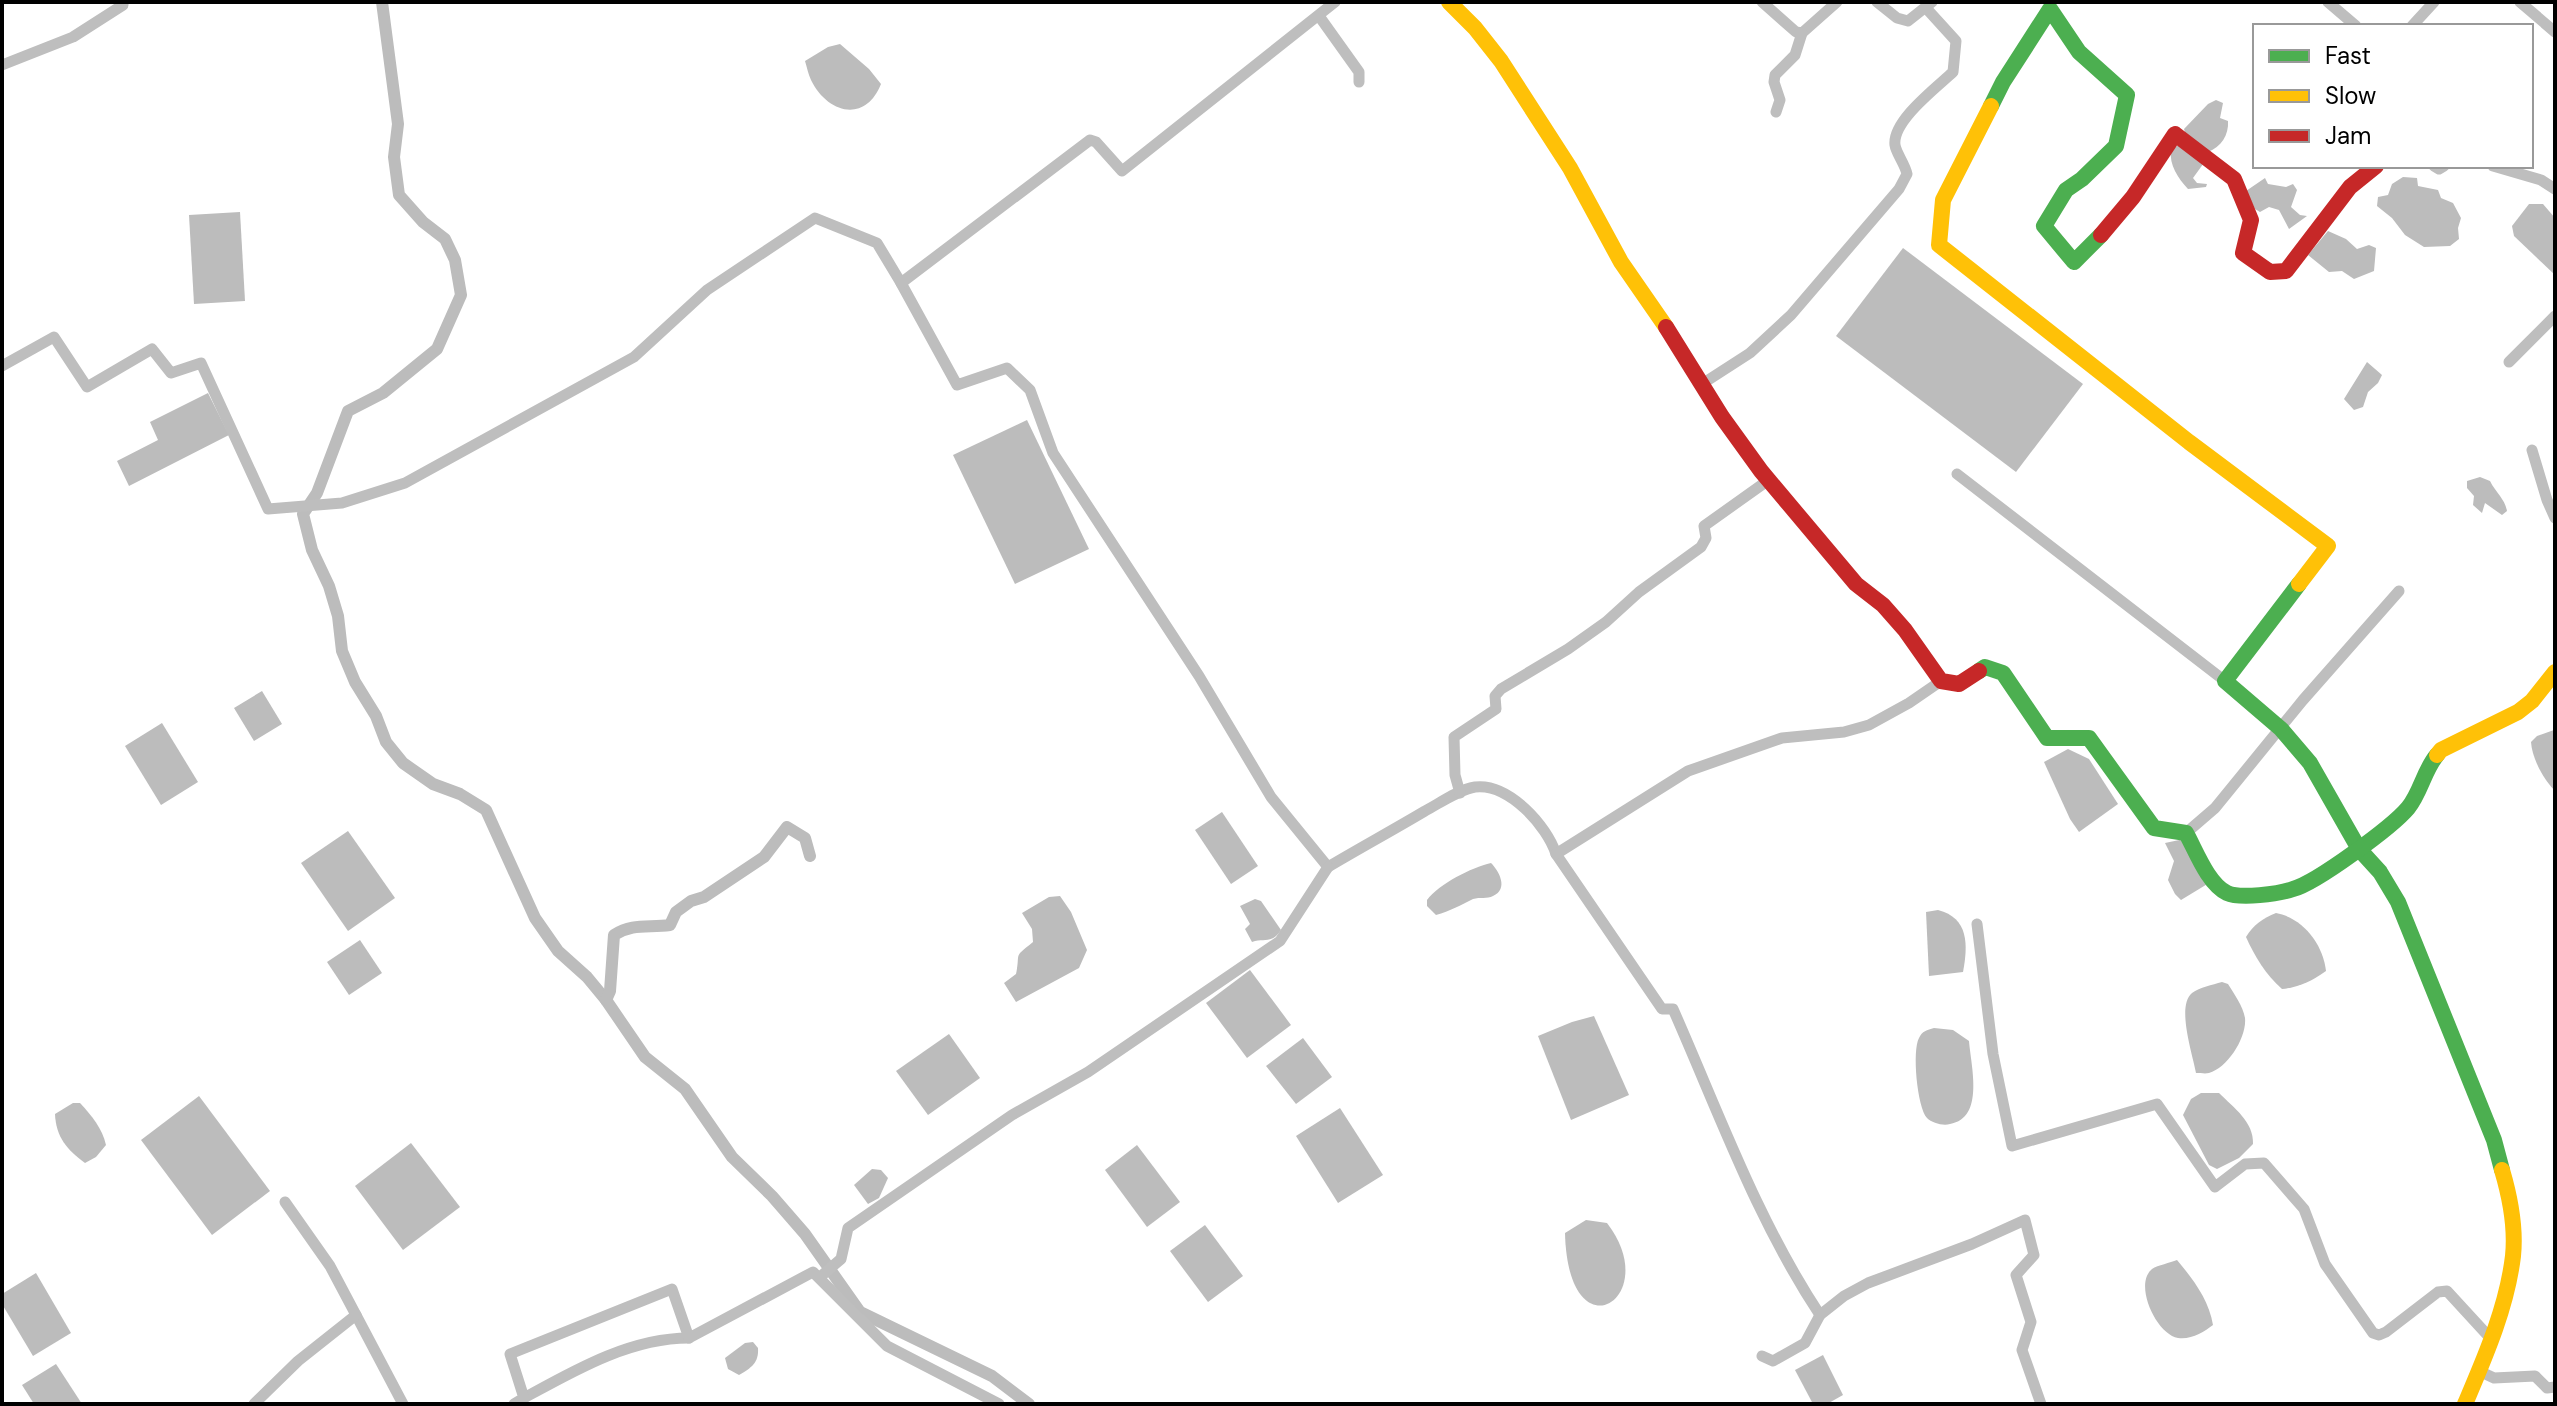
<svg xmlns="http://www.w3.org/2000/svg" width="2557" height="1406" viewBox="0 0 2557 1406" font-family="'DM Sans',sans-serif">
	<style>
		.water { fill: #bcbcbc }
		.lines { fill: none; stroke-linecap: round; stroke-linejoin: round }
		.canal { stroke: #bcbcbc; stroke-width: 12 }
		.street { stroke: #bebebe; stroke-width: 11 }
		.fast { stroke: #4caf50; stroke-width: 16 }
		.slow { stroke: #ffc107; stroke-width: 16 }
		.jam { stroke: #c62828; stroke-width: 16 }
	</style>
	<rect width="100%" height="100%" fill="#fff"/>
	<g class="water">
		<path d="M840 44 869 69 881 84C865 124 827 113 811 80 808 74 807 67 805 61L828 47Z"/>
		<path d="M2216 100 2223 103 2220 118 2228 121C2229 135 2221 147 2208 152L2186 136 2184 129 2208 104Z"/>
		<path d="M2180 144 2206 160 2193 178 2197 183 2207 184 2206 187 2188 189C2178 178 2169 165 2171 150Z"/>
		<path d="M2403 177 2417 178 2418 186 2438 190 2441 198 2453 203 2461 218 2458 228 2459 239 2450 246 2424 247 2405 235 2392 218 2377 206 2378 197 2388 195 2392 184Z"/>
		<path d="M2265 178 2268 184 2286 187 2293 184 2297 190 2291 207 2300 215 2307 216 2289 229 2279 210 2269 207 2260 212 2255 209 2246 191Z"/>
		<path d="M2529 204H2543L2555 218V275L2514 236 2512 226Z"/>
		<path d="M240 212 245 301 194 304 189 215Z"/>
		<path d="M2328 231 2346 239 2357 249 2369 245 2376 248 2374 271 2354 279 2342 271 2329 272 2308 255Z"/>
		<path d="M1903 248 2083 384 2016 472 1836 336Z"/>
		<path d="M2367 362 2382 375 2378 383 2368 392 2363 407 2354 410 2344 399Z"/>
		<path d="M208 393 229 435 129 486 117 461 158 440 150 422Z"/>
		<path d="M1027 420 1089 549 1015 584 953 455Z"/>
		<path d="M2480 477 2490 481C2496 493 2505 499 2507 511L2502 515 2485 503 2482 513 2473 505 2474 496 2467 488V481Z"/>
		<path d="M262 691 282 724 254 741 234 708Z"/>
		<path d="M162 723 198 782 161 805 125 746Z"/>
		<path d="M2554 730 2555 734V791C2543 779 2532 758 2531 742L2537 736Z"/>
		<path d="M2068 749 2089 759 2118 804 2079 832 2070 819 2044 762Z"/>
		<path d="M1222 812 1258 866 1231 884 1195 830Z"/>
		<path d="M348 831 395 898 348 931 301 863Z"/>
		<path d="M2184 839 2209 883 2181 900 2175 894 2168 880 2174 861 2165 843Z"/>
		<path d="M1491 863C1499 871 1509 889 1493 896 1487 899 1480 897 1473 899 1461 905 1450 911 1436 915L1427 906V900C1440 883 1471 868 1491 863Z"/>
		<path d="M1060 896 1071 912 1087 950 1079 968 1016 1002 1004 983 1016 974C1021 951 1012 959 1033 942L1032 929 1022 913 1049 897Z"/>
		<path d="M1255 899 1261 901 1281 930C1272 944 1265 938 1252 942L1245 929 1250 924 1240 906Z"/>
		<path d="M1938 910C1969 918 1968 945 1963 972L1929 976 1926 912Z"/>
		<path d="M2276 913C2303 918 2323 944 2326 971 2312 981 2300 987 2282 989 2266 975 2255 957 2246 937 2253 925 2263 918 2276 913Z"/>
		<path d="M360 940 382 973 349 995 327 962Z"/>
		<path d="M1250 970 1291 1025 1247 1058 1206 1003Z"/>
		<path d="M2222 982 2228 984C2234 994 2243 1006 2245 1018 2247 1037 2228 1068 2209 1073 2205 1074 2201 1073 2196 1073 2193 1055 2176 1006 2192 993 2200 987 2212 985 2222 982Z"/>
		<path d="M1594 1016 1629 1095 1571 1120 1538 1036 1572 1022Z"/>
		<path d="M1934 1028 1953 1030 1969 1041C1971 1066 1985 1118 1950 1124 1943 1126 1932 1123 1927 1118 1917 1107 1912 1050 1919 1038 1922 1031 1927 1030 1934 1028Z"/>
		<path d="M949 1034 980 1078 928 1115 896 1071Z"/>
		<path d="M1303 1038 1332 1077 1296 1104 1266 1066Z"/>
		<path d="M2201 1093H2219C2234 1108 2254 1122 2253 1144L2239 1158 2217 1169 2209 1165 2183 1115 2191 1099Z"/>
		<path d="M199 1096 270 1191 212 1235 141 1140Z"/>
		<path d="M73 1103H80C92 1116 102 1128 106 1145L96 1157 85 1163C67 1150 56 1137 55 1114Z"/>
		<path d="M1340 1108 1383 1175 1338 1203 1296 1136Z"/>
		<path d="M411 1143 460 1207 403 1250 355 1186Z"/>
		<path d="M1137 1145 1180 1202 1147 1227 1105 1170Z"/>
		<path d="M872 1169 881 1170 888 1178 879 1198 868 1204 854 1185Z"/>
		<path d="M1586 1220 1607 1223C1665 1298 1568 1359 1565 1233Z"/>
		<path d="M1205 1225 1243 1276 1208 1302 1170 1251Z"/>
		<path d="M2177 1260C2193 1279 2209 1300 2213 1325 2204 1332 2191 1340 2178 1338 2157 1335 2133 1285 2152 1269 2158 1265 2170 1263 2177 1260Z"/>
		<path d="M36 1273 71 1333 33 1356 2 1304V1294Z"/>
		<path d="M753 1342 758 1348C759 1363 751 1368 739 1375L728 1369 725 1358 745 1343Z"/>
		<path d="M1823 1355 1843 1395 1827 1404H1813L1795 1370Z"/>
		<path d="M56 1364 82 1404H34L22 1385Z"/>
	</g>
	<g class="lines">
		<g class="canal">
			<path d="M382 2 398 124 394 157 399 195 423 222 445 239 455 260 461 295 437 349 383 393 348 411 317 493 303 514 312 550 329 586 338 616 342 651 355 682 376 716 386 742 403 763 433 784 460 794 486 810 535 918 558 951 587 977 606 1000 645 1057 685 1089 732 1157 772 1196 805 1234 860 1312 992 1376 1029 1404"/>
			<path d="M606 1000 610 991 614 935C633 923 648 928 670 925L676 912 691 901 704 897 764 857 787 827 805 838 810 856"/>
		</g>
		<g class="street">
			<path d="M1762 2 1796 32 1802 33 1837 2"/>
			<path d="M1877 2 1897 18 1908 21 1932 2"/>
			<path d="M2328 2 2356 26"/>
			<path d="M2520 2 2555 32"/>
			<path d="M1319 16 1359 72V82"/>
			<path d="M2412 26 2434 2"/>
			<path d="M2 65 73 37 123 5V2"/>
			<path d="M1776 112 1780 100 1774 82 1775 75 1795 55 1802 33"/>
			<path d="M2434 166 2439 169 2444 166"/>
			<path d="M2493 166 2541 180 2555 189"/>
			<path d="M901 283 957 385 1007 368 1030 390 1053 453 1199 676 1271 797 1328 867C1360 848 1393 830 1425 811 1440 803 1458 790 1475 787 1509 783 1547 826 1556 854L1662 1009H1673C1719 1113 1757 1220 1820 1315"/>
			<path d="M2509 362 2555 316"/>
			<path d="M2 366 54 337 87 387 152 349 171 373 201 363 268 509 342 503 405 483 634 357 707 290 815 218 877 243 901 283 1090 140 1096 142 1122 171 1335 2"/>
			<path d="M1702 384 1750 353 1791 315 1899 189 1907 174C1905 164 1896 153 1895 145 1892 121 1936 88 1953 72L1956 41 1926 8"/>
			<path d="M2532 450 2547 500 2555 518"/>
			<path d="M1957 474 2225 681"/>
			<path d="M1460 793 1455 775 1454 737 1496 709 1495 696 1501 689 1568 649 1606 622 1639 592 1701 547 1706 538 1704 526 1770 479"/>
			<path d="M2186 833 2215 808 2303 700 2399 591"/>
			<path d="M1556 854 1688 771 1782 738 1844 732 1869 725 1909 703 1941 681"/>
			<path d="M1977 924 1993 1054 2012 1146 2157 1104 2215 1187 2245 1164 2264 1163 2304 1209 2325 1264 2373 1333 2379 1335 2386 1332 2438 1292 2447 1291 2492 1340"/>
			<path d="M820 1277 841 1259 848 1228 1012 1115 1088 1072 1280 941 1328 867"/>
			<path d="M356 1315 403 1404"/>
			<path d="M1762 1356 1773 1361 1805 1343 1820 1315 1844 1296 1868 1283 1972 1244 2025 1220 2034 1255 2016 1275 2031 1322 2022 1350 2041 1404"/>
			<path d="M2479 1371 2494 1378 2535 1376 2547 1388 2555 1387"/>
			<path d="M524 1398C575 1370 630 1338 689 1338"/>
			<path d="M254 1404 298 1361 356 1315 330 1266 285 1202"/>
			<path d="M514 1404 524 1398 510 1354 672 1289 689 1338 813 1272 887 1346 999 1404"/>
		</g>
		<g class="fast">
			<path d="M1991 106 2003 82 2050 9 2079 52 2127 95 2116 146 2082 179 2066 190 2044 226 2074 262 2101 235"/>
			<path d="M2299 584 2225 681 2281 729 2310 763 2359 849 2380 872 2398 902 2494 1140 2502 1170"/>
			<path d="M1979 671 1985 667 2003 673 2047 738H2089L2154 828 2186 833C2196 851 2208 884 2227 893 2240 899 2279 894 2293 889 2316 883 2392 827 2408 808 2421 792 2424 770 2437 755"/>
		</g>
		<g class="slow">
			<path d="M1449 2 1475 28 1501 61 1570 168 1621 262 1666 327"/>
			<path d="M1991 106 1943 200 1939 245 2189 442 2328 546 2299 584"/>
			<path d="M2437 755 2441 750 2518 712 2532 701 2555 672"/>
			<path d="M2465 1404C2485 1357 2507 1307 2513 1256 2516 1227 2510 1197 2502 1170"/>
		</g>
		<g class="jam">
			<path d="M2101 235 2133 197 2175 134 2234 179 2251 220 2243 253 2270 272 2286 271 2350 187 2376 166"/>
			<path d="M1666 327 1722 417 1761 471 1856 584 1883 605 1905 630 1941 681 1959 684 1979 671"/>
		</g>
	</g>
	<rect width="2557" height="1406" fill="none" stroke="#000000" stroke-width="8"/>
	<rect x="2253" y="24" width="280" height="144" fill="#ffffff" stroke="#999999" stroke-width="2"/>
	<rect x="2269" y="50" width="40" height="12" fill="#4caf50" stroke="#999999" stroke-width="2"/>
	<text x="2325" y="64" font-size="24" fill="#000000">Fast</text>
	<rect x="2269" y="90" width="40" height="12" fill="#ffc107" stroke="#999999" stroke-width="2"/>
	<text x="2325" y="104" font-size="24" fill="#000000">Slow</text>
	<rect x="2269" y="130" width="40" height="12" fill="#c62828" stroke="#999999" stroke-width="2"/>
	<text x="2325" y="144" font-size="24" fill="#000000">Jam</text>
</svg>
